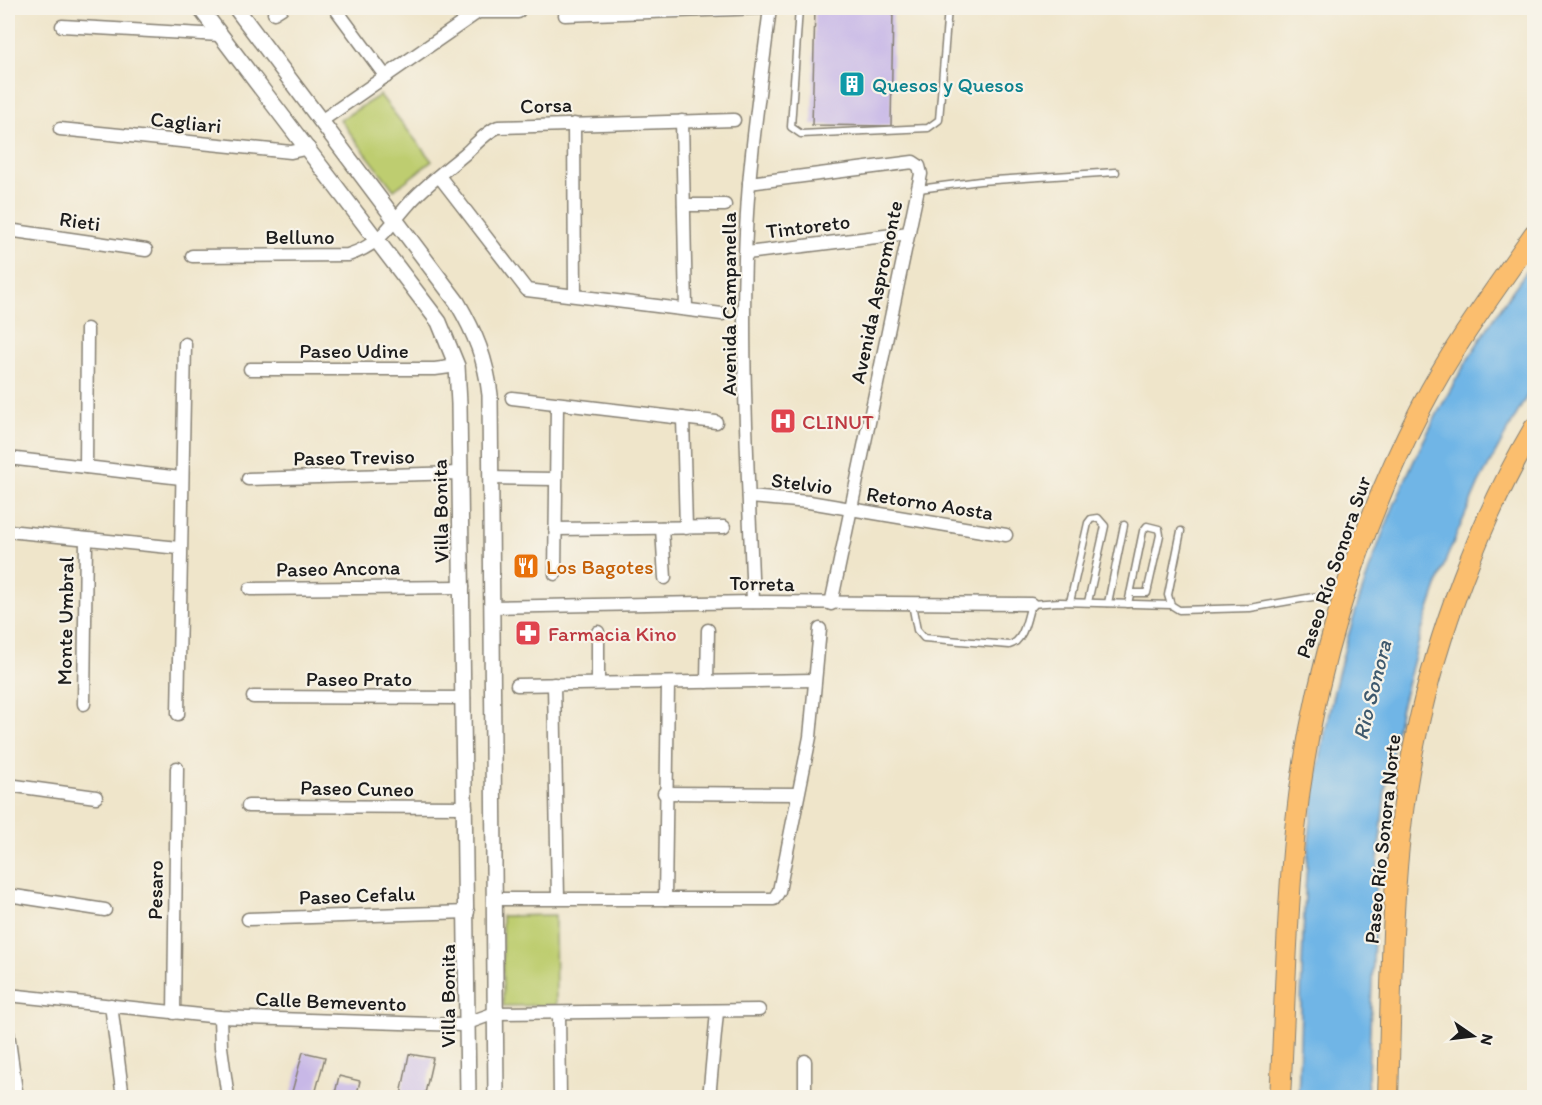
<svg xmlns="http://www.w3.org/2000/svg" width="1542" height="1105" viewBox="0 0 1542 1105" font-family="Itim,sans-serif">
	<style>
		.green { fill: #becd6f; stroke: #6d7446; stroke-width: 1.5 }
		.water { fill: #70b5e6; stroke: #466881; stroke-width: 1.5 }
		.building { fill: #c8b8e7 }
		.lines { fill: none; stroke-linecap: round; stroke-linejoin: round }
		.service-casing { stroke: #868073; stroke-width: 9 }
		.minor-casing { stroke: #868073; stroke-width: 15 }
		.tertiary-casing { stroke: #868073; stroke-width: 18 }
		.primary-casing { stroke: #868073; stroke-width: 22 }
		.service { stroke: #fff; stroke-width: 6 }
		.minor { stroke: #fff; stroke-width: 12 }
		.tertiary { stroke: #fff; stroke-width: 15 }
		.primary { stroke: #fbbe6e; stroke-width: 20 }
		.labels { text-anchor: middle; dominant-baseline: central; stroke-width: 4.5; stroke-linejoin: round; paint-order: stroke }
		.culture-label { font-size: 21px; fill: #0d838f; stroke: #f7f3e8; text-anchor: start }
		.street-label { font-size: 21px; fill: #1c1c1c; stroke: #f7f3e8 }
		.health-label { font-size: 21px; fill: #be3a42; stroke: #f7f3e8; text-anchor: start }
		.food-label { font-size: 21px; fill: #c56008; stroke: #f7f3e8; text-anchor: start }
		.water-label { font-size: 22px; font-style: italic; fill: #3e596d; stroke: #f7f3e8 }
	</style>
	<rect width="100%" height="100%" fill="#f7f3e8"/>
	<filter id="ink" filterUnits="userSpaceOnUse"><feTurbulence type="fractalNoise" baseFrequency=".0167" numOctaves="2"/><feDisplacementMap in="SourceGraphic" scale="12" xChannelSelector="R" yChannelSelector="G"/><feConvolveMatrix kernelMatrix="1 2 1 2 8 2 1 2 1" color-interpolation-filters="sRGB"/></filter>
	<filter id="wash" filterUnits="userSpaceOnUse"><feTurbulence type="fractalNoise" baseFrequency=".008" numOctaves="4" result="noise"/><feDisplacementMap in="SourceGraphic" scale="24" xChannelSelector="R" yChannelSelector="G"/><feGaussianBlur stdDeviation="1.35" result="paint"/><feColorMatrix in="noise" values="0 0 0 0 0 0 0 0 0 0 0 0 0 0 0 0 0 1.4 0 .05"/><feComposite in="paint" operator="in"/></filter>
	<g filter="url(#wash)">
		<rect width="100%" height="100%" fill="#efe5ca"/>
		<g class="green">
			<path d="M380 95 432 161 394 190 340 120Z"/>
			<path d="M555 915 556 1005 503 1006 502 916Z"/>
		</g>
		<path class="water" d="M1534 261V383L1479 483 1447 557 1421 633 1400 711 1385 791 1377 871 1367 1097H1298C1303 991 1300 882 1317 777 1347 589 1420 413 1534 261Z"/>
		<g id="blocks">
			<g class="building">
				<path d="M815 8H893L891 126 812 125Z"/>
				<path d="M777 414H790V428L776 427Z"/>
				<path d="M303 1052 325 1057 314 1098 291 1095Z"/>
				<path d="M409 1054 433 1058 424 1098 401 1095Z"/>
				<path d="M339 1076 360 1081 356 1098H334Z"/>
			</g>
		</g>
	</g>
	<g filter="url(#ink)">
		<use href="#blocks" fill-opacity="0" stroke="#868073" stroke-width="1.5"/>
		<g class="lines">
			<g class="service-casing">
				<g id="service">
					<path d="M799 8 791 127 801 134 928 128 939 120 948 8"/>
					<path d="M919 189 980 181 1116 172"/>
					<path d="M1181 531 1168 595 1171 605 1179 610 1250 608 1341 592"/>
					<path d="M1070 602 1088 523 1091 519 1098 518 1105 526 1088 602"/>
					<path d="M1108 603 1124 525"/>
					<path d="M912 604 917 630 924 638 1009 645C1024 642 1027 617 1031 604L1060 602 1171 605"/>
					<path d="M1128 604 1143 531 1147 526 1159 529 1160 535 1147 593H1130"/>
				</g>
			</g>
			<g class="minor-casing">
				<g id="minor">
					<path d="M335 8 386 77"/>
					<path d="M274 13 282 8"/>
					<path d="M565 15 762 8"/>
					<path d="M62 26 220 35"/>
					<path d="M321 121 478 12H518"/>
					<path d="M682 121 686 309"/>
					<path d="M574 124 575 295"/>
					<path d="M60 129 291 152 309 148"/>
					<path d="M439 176 527 290 722 314"/>
					<path d="M749 183 913 162 919 166 921 174 831 604"/>
					<path d="M684 205H725"/>
					<path d="M8 230 146 250"/>
					<path d="M747 253 909 233"/>
					<path d="M192 256 348 255C379 245 387 229 407 206 424 186 446 170 466 153 476 144 486 132 498 127L734 120"/>
					<path d="M250 369H435L457 366"/>
					<path d="M512 398 716 422"/>
					<path d="M683 418 686 528"/>
					<path d="M8 458 181 478"/>
					<path d="M86 467 87 329"/>
					<path d="M491 478 555 479"/>
					<path d="M248 479 460 473"/>
					<path d="M749 497 809 502 1006 535"/>
					<path d="M662 528 665 578"/>
					<path d="M555 529 724 527"/>
					<path d="M8 531 179 548"/>
					<path d="M555 574 557 405"/>
					<path d="M250 589 463 587"/>
					<path d="M753 602C748 465 738 321 749 184 754 125 763 66 770 8"/>
					<path d="M492 607 753 602 1031 604"/>
					<path d="M707 682 708 630"/>
					<path d="M598 683V632"/>
					<path d="M554 684 558 898"/>
					<path d="M517 685 814 680"/>
					<path d="M253 697 464 698"/>
					<path d="M84 704 86 539"/>
					<path d="M178 714 185 344"/>
					<path d="M8 785 96 797"/>
					<path d="M664 793 798 794"/>
					<path d="M248 806 466 807"/>
					<path d="M8 895 105 910"/>
					<path d="M496 899H774L779 891 810 737 820 629"/>
					<path d="M665 899 668 684"/>
					<path d="M248 919 468 912"/>
					<path d="M8 995 220 1017 462 1025 495 1013 759 1010"/>
					<path d="M111 1005 123 1098"/>
					<path d="M174 1013 177 768"/>
					<path d="M559 1013 560 1098"/>
					<path d="M220 1017 221 1047 228 1098"/>
					<path d="M8 1033 17 1098"/>
					<path d="M709 1098 717 1012"/>
					<path d="M805 1098V1061"/>
				</g>
			</g>
			<g class="tertiary-casing">
				<g id="tertiary">
					<path d="M200 8 439 322 457 366 459 404 468 1098"/>
					<path d="M236 8 457 302C475 333 486 359 490 395L496 1098"/>
				</g>
			</g>
			<g class="primary-casing">
				<g id="primary">
					<path d="M1280 1098C1285 1009 1286 919 1295 830 1310 684 1354 538 1421 408 1453 346 1495 290 1534 234"/>
					<path d="M1388 1098C1392 978 1390 853 1416 736 1437 634 1481 518 1534 428"/>
				</g>
			</g>
			<use href="#service" class="service"/>
			<use href="#minor" class="minor"/>
			<use href="#tertiary" class="tertiary"/>
			<use href="#primary" class="primary"/>
		</g>
	</g>
	<defs>
		<g id="building-square" transform="scale(1.35)"><rect x="-9" y="-9" width="18" height="18" rx="4" fill="#0f9aa8" stroke="#f7f3e8"/><path d="M-4-6H4V6H1V3H-1V6H-4ZM-2.5-4.3h1.7v1.8h-1.7ZM.8-4.3h1.7v1.8H.8ZM-2.5-1h1.7V.8h-1.7ZM.8-1h1.7V.8H.8Z" fill="#fff"/></g>
		<g id="hospital-square" transform="scale(1.35)"><rect x="-9" y="-9" width="18" height="18" rx="4" fill="#e0444e" stroke="#f7f3e8"/><path d="M-5-5h3v3.5h4V-5h3V5h-3V1.5h-4V5h-3Z" fill="#fff"/></g>
		<g id="restaurant-square" transform="scale(1.35)"><rect x="-9" y="-9" width="18" height="18" rx="4" fill="#e8710a" stroke="#f7f3e8"/><path d="M-5-6h1v4h1v-4h1v4h1v-4h1v5L-1.5 .5V6h-2V.5L-5-1ZM5-6V6H3V1.5H1.5Q1.5-4 5-6Z" fill="#fff"/></g>
		<g id="pharmacy-square" transform="scale(1.35)"><rect x="-9" y="-9" width="18" height="18" rx="4" fill="#e0444e" stroke="#f7f3e8"/><path d="M-2-6h4v4h4v4h-4v4h-4v-4h-4v-4h4Z" fill="#fff"/></g>
	</defs>
	<g fill-rule="evenodd">
		<use href="#building-square" x="852" y="84"/>
		<use href="#hospital-square" x="783" y="421"/>
		<use href="#restaurant-square" x="526" y="566"/>
		<use href="#pharmacy-square" x="528" y="633"/>
	</g>
	<g class="labels">
		<g class="culture-label">
			<text x="872" y="84">Quesos y Quesos</text>
		</g>
		<g class="street-label">
			<text transform="translate(546 105) rotate(-2)">Corsa</text>
			<text transform="translate(186 122) rotate(6)">Cagliari</text>
			<text transform="translate(80 221) rotate(8)">Rieti</text>
			<text transform="translate(808 226) rotate(-7)">Tintoreto</text>
			<text x="300" y="236">Belluno</text>
			<text transform="translate(876 292) rotate(-78)">Avenida Aspromonte</text>
			<text transform="translate(728 304) rotate(-90)">Avenida Campanella</text>
			<text x="354" y="350">Paseo Udine</text>
			<text transform="translate(354 457) rotate(-1)">Paseo Treviso</text>
			<text transform="translate(802 483) rotate(7)">Stelvio</text>
			<text transform="translate(930 503) rotate(9)">Retorno Aosta</text>
			<text transform="translate(440 511) rotate(-91)">Villa Bonita</text>
			<text transform="translate(1333 567) rotate(-71)">Paseo Río Sonora Sur</text>
			<text transform="translate(338 568) rotate(-1)">Paseo Ancona</text>
			<text transform="translate(762 583) rotate(1)">Torreta</text>
			<text transform="translate(65 621) rotate(-89)">Monte Umbral</text>
			<text x="359" y="678">Paseo Prato</text>
			<text transform="translate(357 788) rotate(1)">Paseo Cuneo</text>
			<text transform="translate(1382 839) rotate(-84)">Paseo Río Sonora Norte</text>
			<text transform="translate(155 890) rotate(-89)">Pesaro</text>
			<text transform="translate(357 895) rotate(-2)">Paseo Cefalu</text>
			<text transform="translate(447 996) rotate(-90)">Villa Bonita</text>
			<text transform="translate(331 1001) rotate(2)">Calle Bemevento</text>
		</g>
		<g class="health-label">
			<text x="802" y="421">CLINUT</text>
			<text x="548" y="633">Farmacia Kino</text>
		</g>
		<g class="food-label">
			<text x="546" y="566">Los Bagotes</text>
		</g>
		<g class="water-label">
			<text transform="translate(1372 690) rotate(-76)">Rio Sonora</text>
		</g>
	</g>
	<rect width="1542" height="1105" fill="none" stroke="#f7f3e8" stroke-width="30"/>
	<g transform="translate(1473 1036) rotate(104)" stroke="#f7f3e8" stroke-width="4.5" paint-order="stroke">
	<path d="M0-4.5L10 22L0 15L-10 22Z" fill="#1c1c1c"/>
	<text y="-9" font-size="16" font-weight="bold" text-anchor="middle" fill="#1c1c1c">N</text>
	</g>
</svg>
